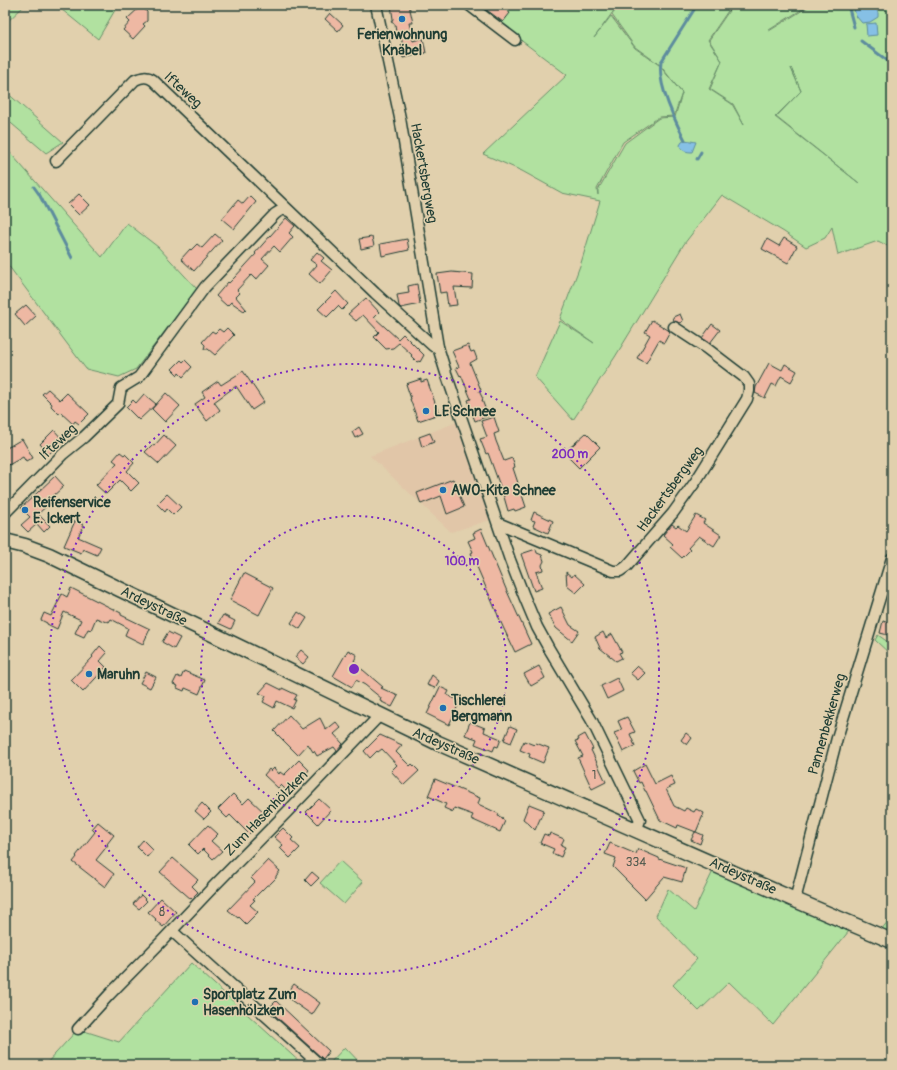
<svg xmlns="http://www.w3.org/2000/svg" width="897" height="1070" viewBox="0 0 897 1070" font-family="Pangolin,sans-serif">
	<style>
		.built { fill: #e1c6a8 }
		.green { fill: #b1e1a0; stroke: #688f6a; fill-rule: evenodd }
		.water { fill: #86c0e5; stroke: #5d8c9e }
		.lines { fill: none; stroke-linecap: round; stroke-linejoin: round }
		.stream { stroke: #5d8c9e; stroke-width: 3 }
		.building { fill: #eeb8a3; stroke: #1f3d34 }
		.minor-casing { stroke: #1f3d34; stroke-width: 13 }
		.secondary-casing { stroke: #1f3d34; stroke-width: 17 }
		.minor { stroke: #e1d0ad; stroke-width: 10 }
		.secondary { stroke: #e1d0ad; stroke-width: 14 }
		.ring { fill: none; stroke: #7b2cbf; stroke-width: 2; stroke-dasharray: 2 4 }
		.poi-dot { fill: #1f6fb2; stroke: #e1d0ad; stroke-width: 1.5 }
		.labels { text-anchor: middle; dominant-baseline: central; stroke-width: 3; stroke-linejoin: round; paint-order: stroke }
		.number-label { font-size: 12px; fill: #535c50 }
		.poi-label { font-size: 14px; font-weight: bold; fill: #1f3d34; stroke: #e1d0ad; text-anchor: start }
		.street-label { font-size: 14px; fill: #1f3d34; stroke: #e1d0ad }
		.centre { fill: #7b2cbf; stroke: #e1d0ad; stroke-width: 2 }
		.ring-label { font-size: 12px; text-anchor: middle; font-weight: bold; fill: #7b2cbf; stroke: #e1d0ad; stroke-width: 3; stroke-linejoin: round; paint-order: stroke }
	</style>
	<rect width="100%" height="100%" fill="#e1d0ad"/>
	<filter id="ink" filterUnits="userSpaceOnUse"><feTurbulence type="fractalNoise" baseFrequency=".025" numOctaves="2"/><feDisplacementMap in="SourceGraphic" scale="8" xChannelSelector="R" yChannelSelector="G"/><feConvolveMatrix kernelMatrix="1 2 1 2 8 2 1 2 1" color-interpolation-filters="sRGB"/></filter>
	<g filter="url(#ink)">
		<path class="built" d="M457 422V426L490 520 451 532 370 456Z"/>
		<g class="green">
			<path d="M5 5H25L5 24Z"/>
			<path d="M56 5H118L98 39Z"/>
			<path d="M474 5H618L594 38 611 16 635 48 659 65 682 93 674 116 659 117 623 142 597 189 598 195V190L625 143 659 118 675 117 682 93 660 65 635 47 612 15 619 5H732L708 40 722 61 709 89 732 104 744 125 733 104 710 89 722 61 709 40 733 5H809L769 30V31L811 5H892V248L878 241 838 255 832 227 825 238 806 247 784 232 722 195 684 244 615 357 573 420 535 377 560 321 594 343 560 319 581 263 600 201 562 193 522 171 483 154 567 75ZM791 68 801 91 776 117 859 183 775 117 801 91Z"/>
			<path d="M5 91 63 142 46 153 5 118Z"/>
			<path d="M5 147 102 257 127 223 158 247 197 289 136 369 119 377 86 369 5 261Z"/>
			<path d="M878 635 892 645V656L875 640Z"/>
			<path d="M340 861 363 882 344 904 320 883Z"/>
			<path d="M713 871 849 931 773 1025 729 982 699 1011 673 985 697 959 656 916 668 889 694 911Z"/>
			<path d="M892 916V935L881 930Z"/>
			<path d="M191 963 303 1065H45L78 1029 119 1042Z"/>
			<path d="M345 1047 362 1065H328Z"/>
		</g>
		<g class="water">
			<path d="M861 5H875L878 13V17L870 22 862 23 856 16 854 9Z"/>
			<path d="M876 23 877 35 867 36 866 24Z"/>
			<path d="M685 140 696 142 692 152C687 152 681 151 680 145L682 142Z"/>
		</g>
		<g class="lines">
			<g class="stream">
				<path d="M848 5 854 27"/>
				<path d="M861 41 892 64"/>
				<path d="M685 140C675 121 657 83 661 62L697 5"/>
				<path d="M697 159 701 152"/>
				<path d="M34 187 39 194 72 258"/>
			</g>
		</g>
		<g class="building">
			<path d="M391 5H409L413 23H409L413 41 423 38 426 53 403 58 401 48 403 47 401 36 396 33 395 24 391 22 393 19Z"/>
			<path d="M480 5H499L510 13 503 22Z"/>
			<path d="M141 6 147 12V21L143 24 145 26 133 39 123 30 130 22 127 19Z"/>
			<path d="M330 13 343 25 338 31 325 19Z"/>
			<path d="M79 194 90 205 79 215 68 204Z"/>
			<path d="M250 196 256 202 234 229 222 219 238 200 243 204Z"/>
			<path d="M286 218 295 226 289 233 293 237 280 252 274 246 262 259 269 265 256 280 251 275 237 290 240 293 236 297 246 309 244 311 231 302 227 306 216 296 228 282 229 283 235 277 256 254 255 253Z"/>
			<path d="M215 234 222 240 194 271 181 259 190 249 191 250 197 244 202 248Z"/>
			<path d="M372 237 374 246 361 249 359 239Z"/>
			<path d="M784 238 797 246 788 263 762 249 767 239 779 246Z"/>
			<path d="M407 239 409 250 382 256 380 244Z"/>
			<path d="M317 252 324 258 321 261 332 270 320 284 309 274 317 265 310 260Z"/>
			<path d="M452 272 473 274 472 288 454 287 457 305 448 306 446 292 440 293 437 274Z"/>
			<path d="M417 284 420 304 401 308 399 306 397 295 409 293 408 286Z"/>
			<path d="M336 291 348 304 342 310 338 306 327 317 318 309Z"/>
			<path d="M366 298 379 312 374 317 398 339 403 334 424 355 420 362 419 361 417 362 411 356 412 355 399 343 393 348 386 349 374 337 379 332 363 315 356 321 348 314Z"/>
			<path d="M26 305 36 316 25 326 15 314Z"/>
			<path d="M680 314 683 321 680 323 674 321 673 317Z"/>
			<path d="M652 320 668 330 670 332 664 343 659 340 646 363 637 358 650 335 645 332Z"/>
			<path d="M712 324 720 330 710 343 702 338Z"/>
			<path d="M227 328 234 335 215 355 208 349H204L205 345 202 342 212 331 215 333 219 329 223 332Z"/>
			<path d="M468 345 471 352 474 351 477 359 470 363 481 390 479 391 483 399 482 400 488 416 475 421 470 408H471L468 400 471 399 461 375 460 376 456 368 459 367 452 351Z"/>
			<path d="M181 360 183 362 185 360 192 367 183 377 179 373 178 375 172 369Z"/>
			<path d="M769 363 782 370 785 364 797 371 791 382 781 376 776 386 772 384 765 398 755 393 756 387Z"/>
			<path d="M243 371 264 402 252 410 236 386 214 402 220 410 207 421 195 404 205 397 202 392 218 381 221 385Z"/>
			<path d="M421 379V382L427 380 439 414 418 421 410 399H411L406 384Z"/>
			<path d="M48 389 60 400 67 393 89 414 79 424 75 421 73 424 60 412 59 414 51 406 52 404 42 394Z"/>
			<path d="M166 393 180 406 165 422 152 409Z"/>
			<path d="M144 394 156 404 139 420 126 407 133 400 136 403Z"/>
			<path d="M494 417 499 432 494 434 496 441 504 461 512 458 515 467 513 468 526 507 515 511 514 509 508 511 504 497 488 453 486 454 480 439 487 437 481 421Z"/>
			<path d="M359 427 363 434 355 438 352 432Z"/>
			<path d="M54 430 63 440 49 454 40 444Z"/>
			<path d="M430 433 434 442 422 447 419 437Z"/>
			<path d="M586 433 600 447 579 468 564 453Z"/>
			<path d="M164 435 176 446 159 464 145 452 152 445 154 446Z"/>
			<path d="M22 439 33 458 26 462 23 457 5 467V449Z"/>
			<path d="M120 452 124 455 125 454 134 463 127 471 139 483 131 491 120 480 106 494 96 485 117 463 113 460Z"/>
			<path d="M55 476 64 486 50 499 52 501 38 514 50 526 44 532 37 524 28 532 21 525 30 517 21 508Z"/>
			<path d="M453 479 464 507 447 514 441 496 421 504 417 493Z"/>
			<path d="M167 494 181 507 173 515 167 509 165 512 157 504Z"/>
			<path d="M534 512 553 521 548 533 533 526 535 521 531 520Z"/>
			<path d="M696 515 705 520 703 523 721 535 714 546 699 536 688 548 690 550 682 558 670 547 673 544 663 535 672 524 676 527 678 525 686 531Z"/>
			<path d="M75 521 84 525 78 537 101 547 97 555 83 549 81 553 64 546Z"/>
			<path d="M481 529 506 589 531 644 515 652 503 627 471 553 473 552 468 541 475 538 473 533Z"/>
			<path d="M536 549 537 553 542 555 544 561 542 565 543 570 536 572 542 588 534 591 521 554Z"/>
			<path d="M566 572 572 577 574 574 585 584 576 593 567 586Z"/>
			<path d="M244 573 273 588 259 615 230 600Z"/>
			<path d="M71 588 121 613V615L150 629 143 644 125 635 128 628 111 619 109 622 107 621 106 622 96 618 91 630 88 629 84 637 75 633 81 620 64 612 57 629 47 624V623L41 620 44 613 51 616 62 594 67 597Z"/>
			<path d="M561 607 570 625 579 631 572 641 556 628 548 614Z"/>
			<path d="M298 612 307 618 300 629 291 623Z"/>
			<path d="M223 615 235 621 231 629 218 623Z"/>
			<path d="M883 621 892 624V636L880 633Z"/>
			<path d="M168 632 180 638 174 649 162 642Z"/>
			<path d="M603 632 606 638 612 634 622 652 619 653 622 658 616 661 600 648 595 637Z"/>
			<path d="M100 646 107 653 100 661 106 667 83 692 71 680 93 657 92 656Z"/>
			<path d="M301 650 309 657 303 664 295 657Z"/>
			<path d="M348 650 357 655 354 661 357 663 355 666 363 670 383 687 381 688 398 696 392 707 380 701 381 698 365 685 356 680 352 687 333 676Z"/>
			<path d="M539 666 545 678 531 686 524 674Z"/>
			<path d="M637 666 645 673 638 680 630 673Z"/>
			<path d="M184 671 205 680 199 694 185 688 184 691 177 688 178 686 173 684 177 676 181 678Z"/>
			<path d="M146 672 156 677 150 688 140 683Z"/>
			<path d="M432 675 439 681 435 688 427 685Z"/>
			<path d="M617 678 623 691 607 699 601 686Z"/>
			<path d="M268 683 282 690V688L297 695 294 700H296L292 708 277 701 274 708 263 702 266 696 259 693Z"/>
			<path d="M440 687 449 691 447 695 460 701 449 725 427 714Z"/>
			<path d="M289 715 302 729 320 718 326 730 336 722 341 728 334 734 343 744 337 751 334 747 317 756 314 751 313 752 308 744 298 755 274 731Z"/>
			<path d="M627 717 635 732 630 734 635 746 623 752 614 733 622 730 618 721Z"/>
			<path d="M470 722 485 728 484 732 501 739 498 747 495 746 493 751 475 744 477 739 465 735Z"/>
			<path d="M510 726 517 729 511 743 504 740Z"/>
			<path d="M686 733 692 738 687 745 681 740Z"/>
			<path d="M585 734 593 749 591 750 606 782 592 789 578 758 583 756 575 741 579 740 578 738Z"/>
			<path d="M380 735 402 745 396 752 410 766 412 764 419 771 404 785 391 771 397 765 382 749 378 752 377 751 370 758 364 751Z"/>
			<path d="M524 741 534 745 536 743 549 748 543 763 529 757 530 754 520 750Z"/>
			<path d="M299 760 309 770 289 793 281 785 278 788 264 775 269 769 271 771 274 768 279 774 280 772 284 775Z"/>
			<path d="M645 764 655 784 671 776 675 785 666 789 674 806 684 811 686 808 694 812 696 809 704 813 696 832 703 835 700 844 691 840 695 832H696L678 825 677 828 660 820 646 791H645L641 782 639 783 633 771Z"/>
			<path d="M435 779 480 798 478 804 497 813 499 814 498 816 503 818 502 819 505 821 500 832 471 819 473 815 454 808 453 812 444 808 446 804 428 796Z"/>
			<path d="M233 794 243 804 249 798 267 815 249 834 230 815 227 818 218 809Z"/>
			<path d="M319 799 331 810 318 824 306 812Z"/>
			<path d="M202 803 211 812 204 819 195 811Z"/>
			<path d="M529 804 544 810 535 830 528 823 523 819Z"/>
			<path d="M98 822 114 835 107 844 108 845 96 860 114 874 105 887 73 862 77 857 76 856 95 832 92 829Z"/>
			<path d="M208 825 218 834 211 841 222 851 213 859 203 849 198 854 189 845Z"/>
			<path d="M283 828 293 838 291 840 300 848 290 858 280 848 283 845 274 837Z"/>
			<path d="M550 833 564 839 561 845 565 847 561 857 552 853 554 849 540 843 544 834 549 836Z"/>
			<path d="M143 840 153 850 147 857 137 847Z"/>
			<path d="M610 843 636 854 638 849 659 858V859L686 868 682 882 664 877 645 899 613 867 616 858 605 854Z"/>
			<path d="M173 858 198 880 192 886 198 892 191 899 160 872Z"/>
			<path d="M268 860 280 871 276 876V878L269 885H267L253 899 255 900 250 905 258 912 246 924 239 917 238 918 228 910 255 882 251 878Z"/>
			<path d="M312 872 319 878 311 886 305 880Z"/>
			<path d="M141 895 147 901 139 909 133 904Z"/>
			<path d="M161 898 176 912 163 927 155 920 156 919 148 912Z"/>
			<path d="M294 984 320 1003 312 1015 285 996Z"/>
			<path d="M276 1001 329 1051 323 1059 268 1009Z"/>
		</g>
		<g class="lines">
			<g class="minor-casing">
				<g id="minor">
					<path d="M376 5 400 118 438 347 446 373 510 560 524 596 537 627 548 647 592 721 640 820 637 829"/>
					<path d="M469 5 515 40"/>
					<path d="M56 161 135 80C142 77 147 76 153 80L375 293 433 346 438 347"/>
					<path d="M5 513 63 454 84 437 118 404 121 388 139 377 205 287 275 214C280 210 283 209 289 211"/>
					<path d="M498 523 613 571H620L627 566 673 513 696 481 747 399 749 391V384L744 377 706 348 674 327"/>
					<path d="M795 900 837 738 892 558"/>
					<path d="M172 931 320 1065"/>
					<path d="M78 1029 109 995 161 942 215 885 287 812 380 715"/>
				</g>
			</g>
			<g class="secondary-casing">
				<path id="secondary" d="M5 541 25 546 49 555 438 743 795 900 892 941"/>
			</g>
			<use href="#minor" class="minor"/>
			<use href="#secondary" class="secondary"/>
		</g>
	</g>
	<g class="ring">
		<circle cx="354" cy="669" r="153"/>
		<circle cx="354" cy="669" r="305"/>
	</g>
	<g class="poi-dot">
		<circle cx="402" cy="19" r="4"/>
		<circle cx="426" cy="411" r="4"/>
		<circle cx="443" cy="490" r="4"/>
		<circle cx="25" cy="510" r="4"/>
		<circle cx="89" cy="674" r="4"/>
		<circle cx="443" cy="708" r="4"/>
		<circle cx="195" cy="1002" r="4"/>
	</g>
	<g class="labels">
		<g class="number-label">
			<text x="594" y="775">1</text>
			<text x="636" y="862">334</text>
			<text x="162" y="912">8</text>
		</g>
		<g class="poi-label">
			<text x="402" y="34" text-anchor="middle">Ferienwohnung<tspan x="402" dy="16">Knäbel</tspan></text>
			<text x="434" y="411">LE Schnee</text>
			<text x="451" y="490">AWO-Kita Schnee</text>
			<text x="33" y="502">Reifenservice<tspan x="33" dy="16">E. Ickert</tspan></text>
			<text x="97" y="674">Maruhn</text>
			<text x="451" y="700">Tischlerei<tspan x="451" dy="16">Bergmann</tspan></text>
			<text x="203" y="994">Sportplatz Zum<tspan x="203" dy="16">Hasenhölzken</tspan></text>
		</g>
		<g class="street-label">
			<text transform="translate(183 90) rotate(43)">Ifteweg</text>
			<text transform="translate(424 173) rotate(80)">Hackertsbergweg</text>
			<text transform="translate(58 442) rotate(-43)">Ifteweg</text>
			<text transform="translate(670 489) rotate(-54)">Hackertsbergweg</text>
			<text transform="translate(154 606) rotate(26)">Ardeystraße</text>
			<text transform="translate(827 724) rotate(-74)">Pannenbekkerweg</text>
			<text transform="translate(446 746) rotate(24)">Ardeystraße</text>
			<text transform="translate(266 813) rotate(-46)">Zum Hasenhölzken</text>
			<text transform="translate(743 876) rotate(24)">Ardeystraße</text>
		</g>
	</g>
	<circle cx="354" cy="669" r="6" class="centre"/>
	<g class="ring-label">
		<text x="570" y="458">200 m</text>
		<text x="462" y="565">100 m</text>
	</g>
	<rect width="897" height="1070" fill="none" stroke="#e1d0ad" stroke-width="20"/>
	<rect x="10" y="10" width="877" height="1050" fill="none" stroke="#1f3d34" stroke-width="1.5" filter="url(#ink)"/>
</svg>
